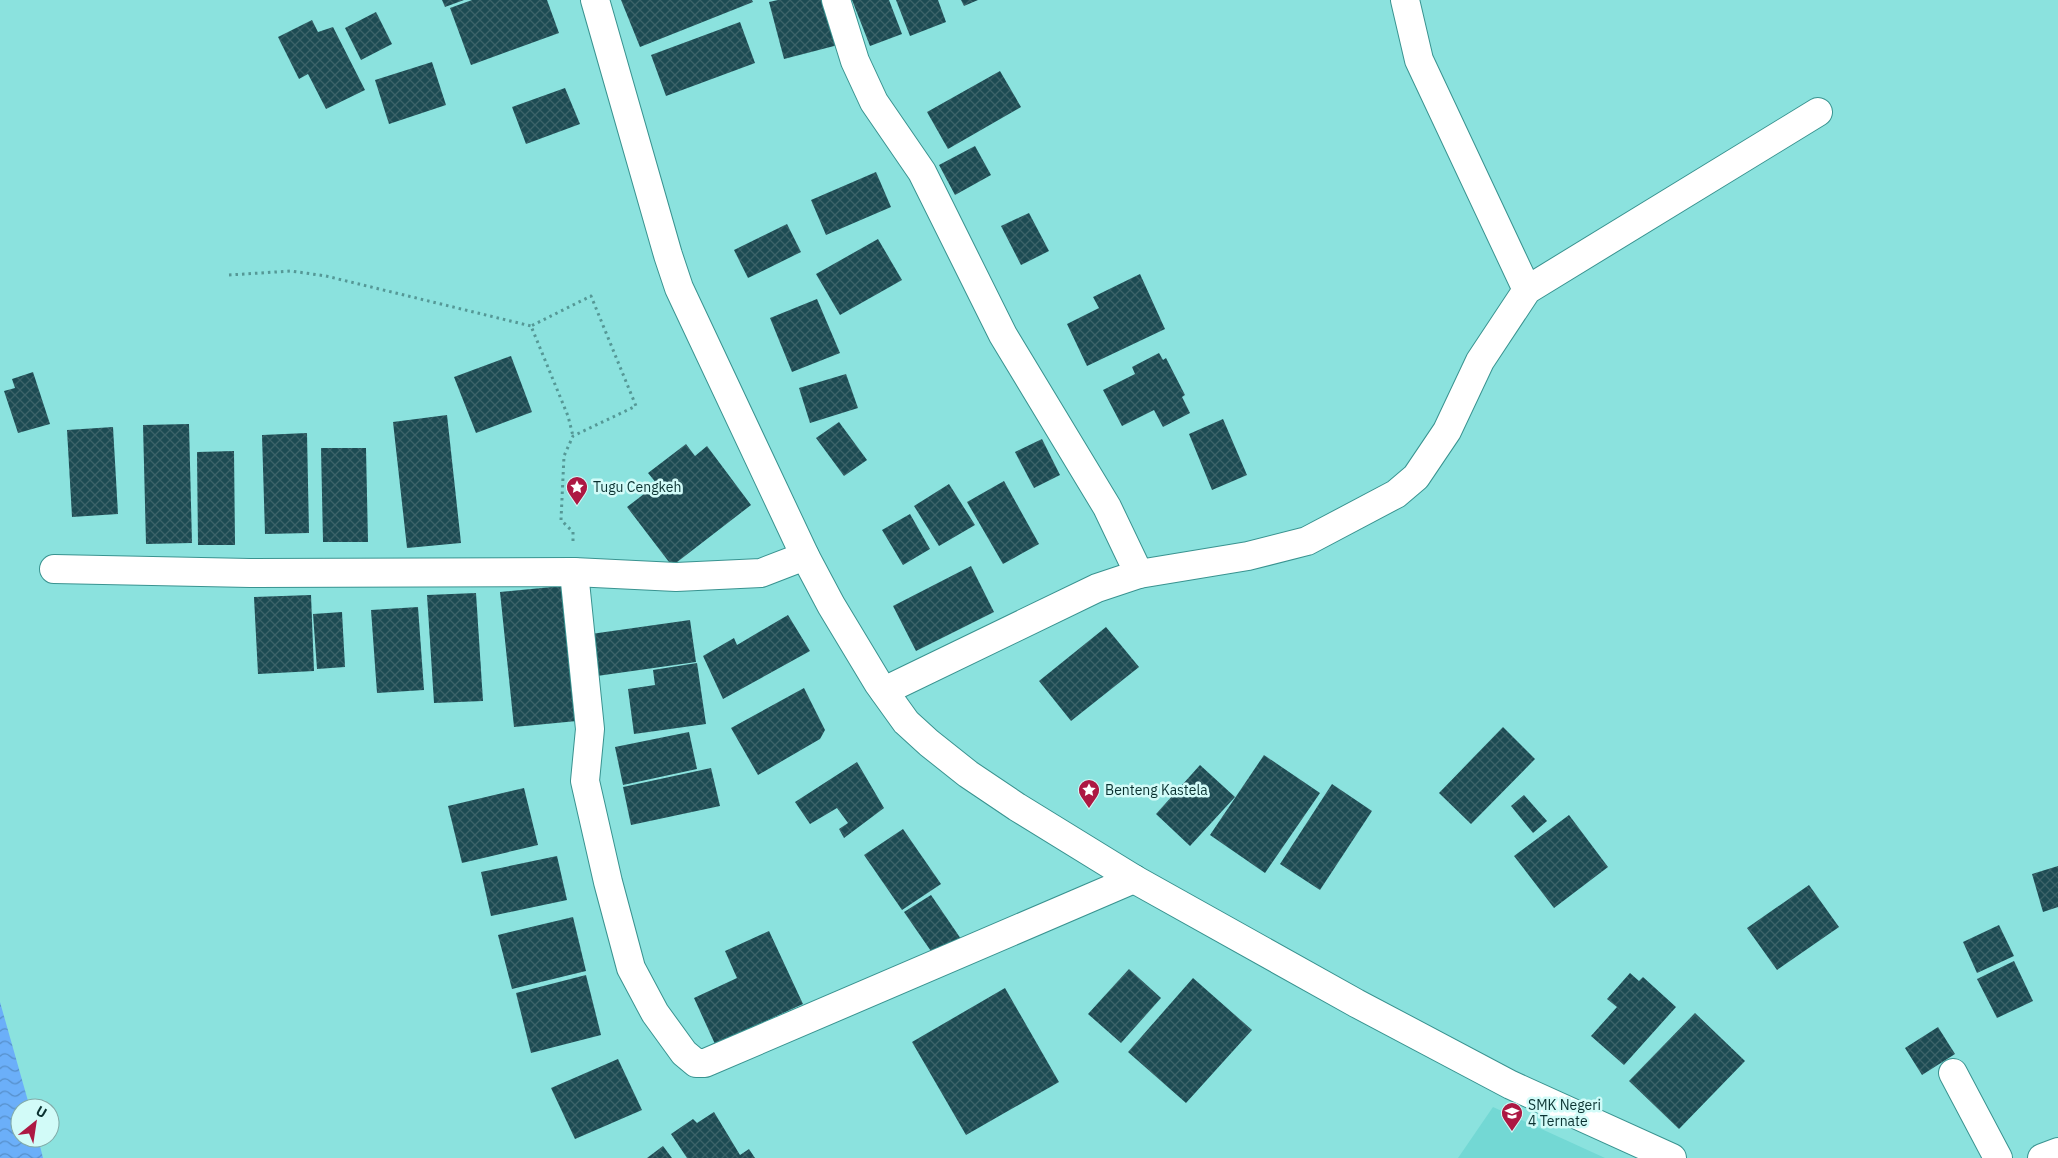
<svg xmlns="http://www.w3.org/2000/svg" width="2058" height="1158" viewBox="0 0 2058 1158" font-family="'IBM Plex Sans',sans-serif">
	<style>
		.built { fill: #73d8d4 }
		.water { fill: url(#water-waves) }
		.building { fill: url(#building-cross-hatch) }
		.lines { fill: none; stroke-linecap: round; stroke-linejoin: round }
		.minor-casing { stroke: #399390; stroke-width: 30 }
		.highway-casing { stroke: #399390; stroke-width: 30 }
		.path { stroke: #559896; stroke-width: 3; stroke-dasharray: 2.5 4; stroke-linecap: butt }
		.minor { stroke: #fff; stroke-width: 28 }
		.highway { stroke: #fff; stroke-width: 28 }
		.labels { text-anchor: middle; dominant-baseline: central; stroke-width: 5; stroke-linejoin: round; paint-order: stroke }
		.poi-label { font-size: 14px; fill: #0b3231; stroke: #d2fbf8; text-anchor: start }
	</style>
	<defs>
		<pattern id="water-waves" width="16" height="10" patternUnits="userSpaceOnUse" patternTransform="scale(1.25)"><rect width="16" height="10" fill="#6baff9"/><path d="M0 5q4-4 8 0t8 0" fill="none" stroke="#568fca"/></pattern>
		<pattern id="building-cross-hatch" width="8" height="8" patternUnits="userSpaceOnUse" patternTransform="scale(1.25)"><rect width="8" height="8" fill="#1d4b53"/><path d="M0 0l8 8M0 8l8-8" fill="none" stroke="#3c6369"/></pattern>
	</defs>
	<rect width="100%" height="100%" fill="#8be2de"/>
	<path class="built" d="M1493 1107 1605 1158H1458Z"/>
	<path class="water" d="M0 1002 30 1108H20V1138H38L43 1158H0Z"/>
	<g class="building">
		<path d="M442 0H464L445 7Z"/>
		<path d="M472 0H547L559 33 471 65 450 8Z"/>
		<path d="M621 0H752L753 2 640 47Z"/>
		<path d="M778 0H827L838 45 784 59 769 2Z"/>
		<path d="M852 0H889L902 34 870 46Z"/>
		<path d="M896 0H938L946 22 910 36Z"/>
		<path d="M961 0H978L964 6Z"/>
		<path d="M376 12 392 44 361 60 345 28Z"/>
		<path d="M312 20 318 32 333 27 365 90 326 109 308 74 299 79 278 37Z"/>
		<path d="M740 22 755 63 666 96 651 55Z"/>
		<path d="M432 62 446 105 389 124 375 80Z"/>
		<path d="M1000 71 1021 107 948 149 927 112Z"/>
		<path d="M565 88 580 124 526 144 512 107Z"/>
		<path d="M975 146 991 175 955 195 939 165Z"/>
		<path d="M876 172 891 207 826 235 811 200Z"/>
		<path d="M1029 213 1049 251 1021 265 1001 226Z"/>
		<path d="M787 224 801 252 748 278 734 250Z"/>
		<path d="M878 239 902 280 840 315 816 274Z"/>
		<path d="M1140 274 1165 329 1087 366 1067 324 1099 308 1093 297Z"/>
		<path d="M817 299 840 353 792 372 770 318Z"/>
		<path d="M1159 353 1163 360 1166 358 1185 395 1182 397 1190 413 1163 427 1154 410 1122 426 1103 390 1135 374 1132 367Z"/>
		<path d="M511 356 532 412 476 433 454 377Z"/>
		<path d="M33 372 50 424 18 433 4 391 15 388 12 379Z"/>
		<path d="M846 374 858 408 810 423 799 388Z"/>
		<path d="M447 415 461 543 407 548 393 422Z"/>
		<path d="M1223 419 1247 475 1212 490 1189 434Z"/>
		<path d="M839 422 867 460 844 476 816 438Z"/>
		<path d="M189 424 192 543 146 544 143 425Z"/>
		<path d="M113 427 118 514 72 517 67 430Z"/>
		<path d="M307 433 309 533 265 534 262 435Z"/>
		<path d="M1042 439 1060 475 1034 488 1015 452Z"/>
		<path d="M686 444 695 456 707 446 751 505 672 566 627 507 657 484 648 473Z"/>
		<path d="M321 448H366L368 542H323Z"/>
		<path d="M234 451 235 545H198L197 452Z"/>
		<path d="M1004 481 1039 544 1003 564 967 502Z"/>
		<path d="M949 484 975 525 939 546 914 506Z"/>
		<path d="M910 514 930 549 903 565 882 530Z"/>
		<path d="M971 566 994 612 916 651 893 606Z"/>
		<path d="M562 586 577 721 514 727 500 592Z"/>
		<path d="M476 593 483 701 434 703 427 595Z"/>
		<path d="M311 595 314 671 258 674 254 597Z"/>
		<path d="M418 607 424 690 377 693 371 610Z"/>
		<path d="M342 612 345 667 317 669 313 614Z"/>
		<path d="M788 615 810 651 723 699 703 656 734 638 737 645Z"/>
		<path d="M690 620 696 662 597 676 591 634Z"/>
		<path d="M1106 627 1139 667 1071 721 1039 681Z"/>
		<path d="M697 663 706 724 634 734 628 689 655 685 653 670Z"/>
		<path d="M804 688 825 730 820 739 758 775 731 728Z"/>
		<path d="M1503 727 1535 759 1471 824 1439 793Z"/>
		<path d="M689 732 697 769 623 785 615 747Z"/>
		<path d="M1264 755 1320 793 1265 873 1210 835Z"/>
		<path d="M857 762 884 808 844 838 839 829 848 823 837 808 810 824 795 802Z"/>
		<path d="M1200 765 1235 797 1190 846 1156 814Z"/>
		<path d="M711 768 720 806 631 825 623 787Z"/>
		<path d="M1332 784 1372 811 1320 890 1280 864Z"/>
		<path d="M524 788 538 845 462 863 448 806Z"/>
		<path d="M1524 795 1547 821 1533 833 1511 806Z"/>
		<path d="M1569 815 1608 867 1554 908 1514 856Z"/>
		<path d="M903 829 941 884 902 910 864 855Z"/>
		<path d="M557 856 567 900 491 916 481 872Z"/>
		<path d="M2058 866V907L2043 912 2032 874Z"/>
		<path d="M1809 885 1839 927 1777 970 1747 928Z"/>
		<path d="M931 895 961 939 935 957 904 912Z"/>
		<path d="M573 917 586 971 512 989 498 935Z"/>
		<path d="M1999 925 2014 956 1977 973 1963 942Z"/>
		<path d="M769 931 803 1004 715 1044 694 998 737 978 725 951Z"/>
		<path d="M2014 961 2033 1001 1997 1018 1977 979Z"/>
		<path d="M1129 969 1161 998 1121 1043 1088 1014Z"/>
		<path d="M1630 973 1639 981 1643 977 1676 1007 1624 1065 1591 1036 1617 1007 1607 999Z"/>
		<path d="M586 975 601 1035 531 1053 516 993Z"/>
		<path d="M1193 978 1252 1030 1186 1103 1128 1052Z"/>
		<path d="M1005 988 1059 1082 966 1135 912 1042Z"/>
		<path d="M1695 1013 1745 1061 1679 1129 1629 1081Z"/>
		<path d="M1938 1027 1955 1054 1922 1075 1905 1048Z"/>
		<path d="M618 1059 642 1110 575 1139 551 1088Z"/>
		<path d="M714 1112 740 1155 749 1149 755 1158H687L671 1134 693 1119 697 1123Z"/>
		<path d="M663 1146 672 1158H647Z"/>
	</g>
	<g class="lines">
		<g class="minor-casing">
			<g id="minor">
				<path d="M836 0 855 61 874 102 922 172 1003 335 1107 507 1139 574 1097 588 884 691"/>
				<path d="M1405 0 1419 60 1527 290"/>
				<path d="M54 569 250 573 574 572 676 577 761 573 805 556"/>
				<path d="M574 572 590 729 585 781 608 882 631 968 655 1013 684 1053 696 1063H705L1134 879"/>
				<path d="M1139 574 1248 556 1307 541 1396 494 1416 477 1447 431 1480 361 1527 290 1818 112"/>
				<path d="M1953 1073 1998 1158"/>
			</g>
		</g>
		<g class="highway-casing">
			<g id="highway">
				<path d="M595 0 668 255 679 288 805 556 831 605 878 683 906 722 929 743 968 774 1017 807 1134 879 1356 1003 1511 1085 1672 1158"/>
				<path d="M2042 1158 2058 1152"/>
			</g>
		</g>
		<g class="path">
			<path d="M229 275 291 271 326 276 531 326"/>
			<path d="M573 541V532L561 520 564 456 573 436 636 406 591 296 531 326 568 416 573 436"/>
		</g>
		<use href="#minor" class="minor"/>
		<use href="#highway" class="highway"/>
	</g>
	<defs>
		<g id="sight-pin" transform="scale(1.125)"><path d="M0 17L-7.5 6A9.5 9.5 0 1 1 7.5 6Z" fill="#ad1843" stroke="#d2fbf8"/><path d="M0-6L1.8-2.2L6-1.7L2.9 1.2L3.7 5.4L0 3.3L-3.7 5.4L-2.9 1.2L-6-1.7L-1.8-2.2Z" fill="#fff"/></g>
		<g id="school-pin" transform="scale(1.125)"><path d="M0 17L-7.5 6A9.5 9.5 0 1 1 7.5 6Z" fill="#ad1843" stroke="#d2fbf8"/><path d="M0-5L7-2L0 1L-7-2ZM-4 1L0 2.5L4 1V4Q0 6-4 4Z" fill="#fff"/></g>
	</defs>
	<g fill-rule="evenodd">
		<use href="#sight-pin" x="577" y="487"/>
		<use href="#sight-pin" x="1089" y="790"/>
		<use href="#school-pin" x="1512" y="1113"/>
	</g>
	<g class="labels">
		<g class="poi-label">
			<text x="593" y="487">Tugu Cengkeh</text>
			<text x="1105" y="790">Benteng Kastela</text>
			<text x="1528" y="1105">SMK Negeri<tspan x="1528" dy="16">4 Ternate</tspan></text>
		</g>
	</g>
	<g transform="translate(35 1123) rotate(30)"><circle r="24" fill="#d2fbf8" stroke="#82aba8"/>
	<path d="M0-4L9 19L0 12L-9 19Z" fill="#ad1843"/>
	<text y="-8" font-size="14" font-weight="bold" text-anchor="middle" fill="#0b3231">U</text>
	</g>
</svg>
